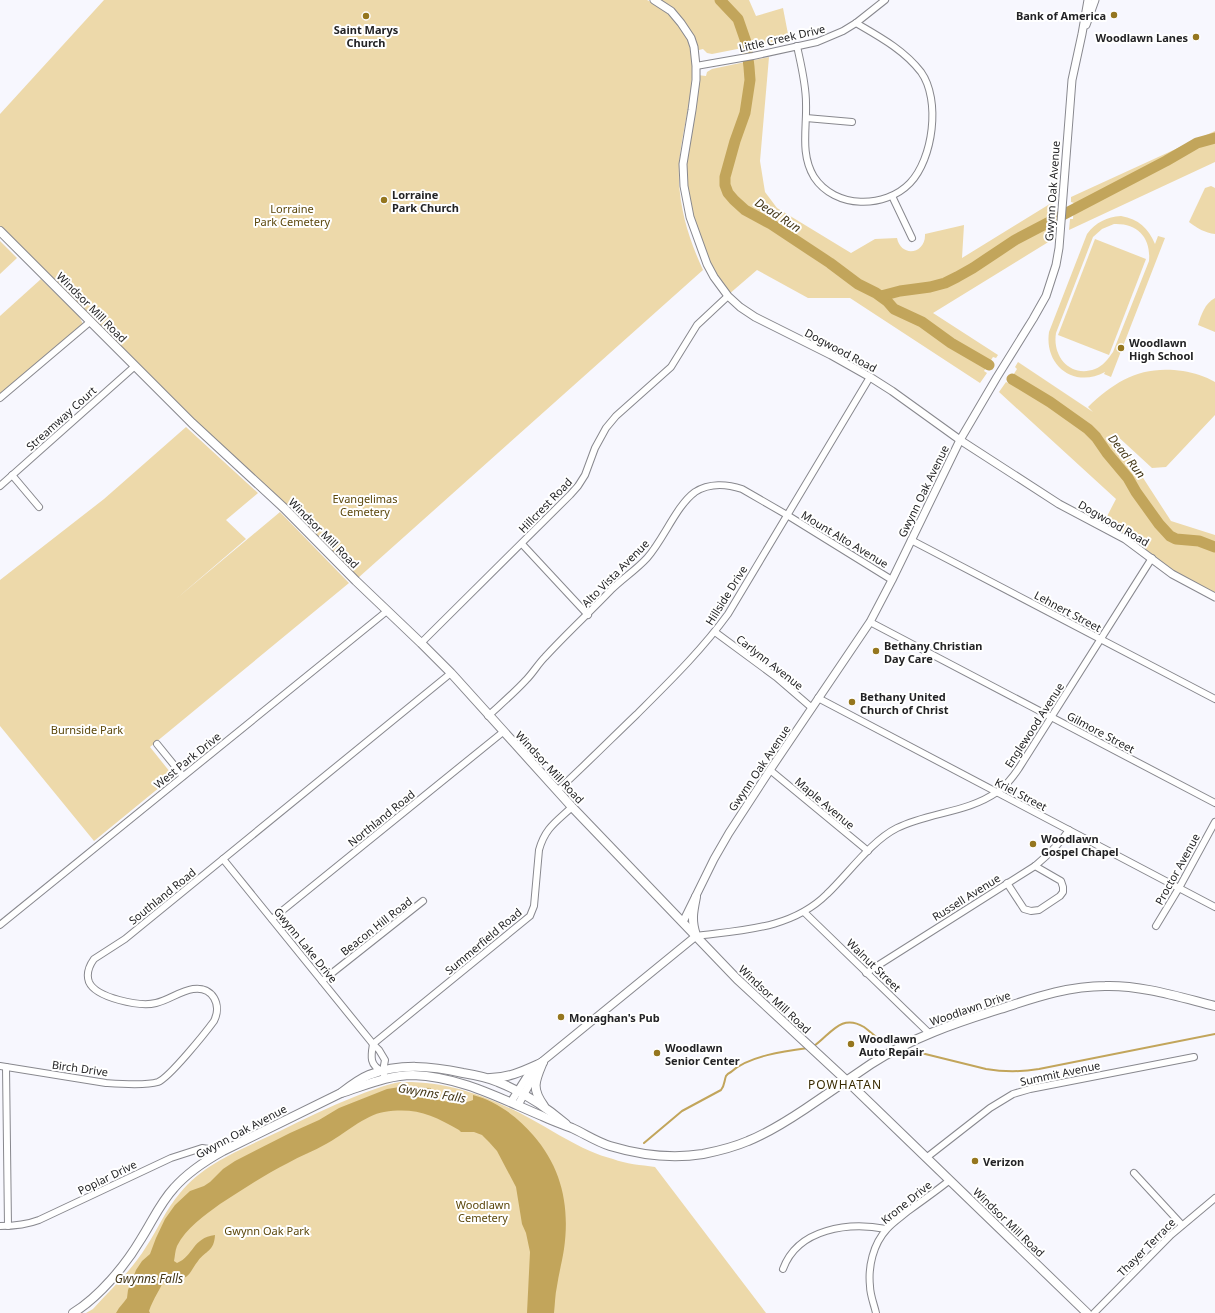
<svg xmlns="http://www.w3.org/2000/svg" width="1215" height="1313" viewBox="0 0 1215 1313" font-family="'Noto Sans',sans-serif">
	<style>
		.green { fill: #edd9aa; fill-rule: evenodd }
		.water { fill: #c2a55b }
		.lines { fill: none; stroke-linecap: round; stroke-linejoin: round }
		.stream { stroke: #c2a55b; stroke-width: 2 }
		.river { stroke: #c2a55b; stroke-width: 11 }
		.minor-casing { stroke: #88888e; stroke-width: 8 }
		.tertiary-casing { stroke: #88888e; stroke-width: 9 }
		.secondary-casing { stroke: #88888e; stroke-width: 10 }
		.minor { stroke: #fff; stroke-width: 6 }
		.tertiary { stroke: #fff; stroke-width: 7 }
		.secondary { stroke: #fff; stroke-width: 8 }
		.poi-dot { fill: #95761e; stroke: #fff; stroke-width: 1.5 }
		.labels { text-anchor: middle; dominant-baseline: central; stroke-width: 4; stroke-linejoin: round; paint-order: stroke }
		.poi-label { font-size: 11px; font-weight: bold; fill: #232325; stroke: #fff; text-anchor: start }
		.street-label { font-size: 11px; fill: #232325; stroke: #fff }
		.park-label { font-size: 11px; fill: #5b470b; stroke: #fff }
		.water-label { font-size: 12px; font-style: italic; fill: #443717; stroke: #fff }
		.neighbourhood-label { font-size: 12px; letter-spacing: 1px; fill: #382a00; stroke: #fff }
	</style>
	<rect width="100%" height="100%" fill="#f7f7fe"/>
	<g class="green">
		<path d="M104 0H647C727 36 676 117 679 180 680 211 690 242 703 270L358 578 195 421 0 227V114Z"/>
		<path d="M661 0H749L756 16 783 8 788 34 785 38 783 40 712 54 707 53 703 49 695 51 676 14Z"/>
		<path d="M769 57 760 161 765 192 777 208 851 253 875 239 897 238C901 258 926 254 925 234L964 225 962 258 1053 202 1052 213H1049L1048 229 1051 230 1050 241 933 313 998 355 996 358 993 357 984 371 987 373 980 383 850 298H808L757 270 728 295 709 268 684 188 697 75 706 76 707 72 712 69Z"/>
		<path d="M1215 131V162L1069 230 1070 219H1073L1074 203 1071 202V197Z"/>
		<path d="M1211 186 1215 188V234C1205 233 1197 228 1189 222L1205 188Z"/>
		<path d="M1121 216C1139 219 1148 228 1155 244L1158 236 1165 238 1111 377 1104 374 1105 372C1074 389 1044 365 1049 332L1087 234C1096 222 1107 217 1121 216ZM1114 224C1138 223 1151 238 1149 261L1113 352C1108 359 1103 366 1095 369 1071 378 1052 357 1056 333L1093 237 1102 229Z"/>
		<path d="M1095 239 1146 259 1109 355 1058 335Z"/>
		<path d="M0 241 17 258 0 274Z"/>
		<path d="M41 279 79 316 83 324 0 395V316Z"/>
		<path d="M1215 298V332L1198 325C1201 315 1205 303 1215 298Z"/>
		<path d="M1018 362 1093 412 1088 407C1116 380 1142 365 1183 371 1194 373 1205 376 1215 382V415L1166 467 1152 468 1114 433 1171 521 1215 535V594L1169 570 1102 526 1116 499 999 392 1006 382 1008 383 1017 369 1015 367Z"/>
		<path d="M186 427 258 493 226 520 246 539 176 599 280 512 349 583 150 747 170 772 171 775V778L94 841 0 726V580L104 499Z"/>
		<path d="M400 1082C449 1081 488 1096 531 1119 550 1129 569 1142 590 1151 597 1154 605 1157 613 1159 626 1164 641 1165 655 1167L766 1313H86L93 1309C111 1289 132 1270 146 1247 158 1229 166 1209 180 1193 205 1162 245 1148 280 1131 304 1119 329 1107 354 1097 369 1091 384 1085 400 1082Z"/>
	</g>
	<path class="water" d="M400 1087 431 1088V1090L419 1092C429 1100 462 1106 473 1100V1095C496 1101 518 1117 533 1135 562 1168 570 1207 564 1249 562 1262 559 1273 557 1286 555 1295 555 1304 554 1313H527L530 1252 526 1233 522 1224 516 1187 497 1151 489 1142 482 1135 474 1132H461L459 1130C433 1115 415 1107 384 1112 365 1115 343 1135 326 1144 314 1151 300 1156 288 1163 264 1175 242 1190 220 1204 204 1216 186 1228 177 1246 175 1251 175 1256 174 1261L177 1263C194 1256 192 1238 215 1235 214 1252 206 1250 198 1261 189 1272 192 1277 175 1281L166 1276C161 1288 153 1299 149 1311L150 1313H116L119 1308 124 1302 127 1298 128 1290 136 1270 142 1261 150 1254 156 1238 165 1219 175 1205 190 1191 204 1186 210 1182 223 1169 235 1161 290 1133 319 1120 339 1108 387 1089Z"/>
	<g class="lines">
		<g class="stream">
			<path d="M814 1046C831 1034 841 1013 864 1027 871 1032 877 1039 884 1042"/>
			<path d="M913 1051 986 1069C1004 1072 1021 1072 1039 1069L1215 1034"/>
			<path d="M644 1143 682 1111 721 1090C725 1085 724 1081 726 1076 727 1074 729 1073 731 1072 748 1056 785 1051 808 1048"/>
		</g>
		<g class="river">
			<path d="M720 0 738 19 746 42 749 67 750 80 745 113 735 141 725 177V185L728 193 734 200 745 210 771 224 830 263 858 284 876 293 887 301 894 309 922 322 951 343 989 365"/>
			<path d="M881 296 900 291 930 287 945 283 957 277 973 268 1015 240 1166 161 1197 143 1215 138"/>
			<path d="M1012 379 1050 402 1088 429 1096 437 1107 453 1128 478 1136 492 1159 524 1170 536 1176 539 1199 541 1215 547"/>
		</g>
		<g class="minor-casing">
			<g id="minor">
				<path d="M797 46C801 65 806 84 806 103 807 128 800 154 814 177 835 209 885 209 910 183 933 159 941 100 921 72 904 50 880 37 856 23"/>
				<path d="M696 66 753 56 817 42 843 31 856 23 885 0"/>
				<path d="M806 118 852 122"/>
				<path d="M892 196 912 238"/>
				<path d="M0 398 91 321"/>
				<path d="M12 475 39 507"/>
				<path d="M0 486 135 366"/>
				<path d="M911 540 1215 699"/>
				<path d="M522 544 588 615"/>
				<path d="M870 622 1215 803"/>
				<path d="M715 632 776 677 812 708"/>
				<path d="M421 643 570 495 578 486 585 475 595 448 606 428 616 416 671 367 697 325 728 296"/>
				<path d="M818 698 1215 907"/>
				<path d="M488 716C501 704 514 693 526 680 533 673 538 664 545 657 566 634 589 613 611 590 622 579 636 570 647 558 664 539 676 506 695 492 709 483 727 484 742 489L787 515 892 580"/>
				<path d="M157 744 183 776"/>
				<path d="M770 770 868 851"/>
				<path d="M557 791C584 766 610 740 636 715 669 682 701 651 728 614L870 377"/>
				<path d="M223 859 373 1044 379 1050 385 1060 383 1071 385 1079"/>
				<path d="M1007 883 1024 909 1031 911 1039 910 1060 896 1063 892V887L1061 881 1035 866"/>
				<path d="M804 912 929 1033"/>
				<path d="M272 919 503 732"/>
				<path d="M0 925 387 611"/>
				<path d="M1156 926 1179 888 1215 822"/>
				<path d="M696 936C742 930 792 929 827 894 848 874 871 841 897 828 929 812 967 813 997 792 1006 786 1013 777 1019 768L1152 558"/>
				<path d="M866 973 1035 866C1048 855 1059 845 1069 830"/>
				<path d="M322 981 423 901"/>
				<path d="M373 1044 530 916 534 906 539 850C545 828 556 822 572 807"/>
				<path d="M373 1044C371 1056 369 1066 383 1071"/>
				<path d="M0 1066 106 1083C120 1084 145 1086 158 1082 169 1078 206 1032 214 1021 222 1005 213 986 193 989 180 991 169 1000 156 1003 140 1007 96 998 89 982 86 974 89 966 94 959L125 939 451 673"/>
				<path d="M6 1067 8 1226"/>
				<path d="M926 1158 990 1108 1013 1094 1030 1089 1194 1057"/>
				<path d="M1134 1173 1182 1225"/>
				<path d="M0 1226C14 1226 26 1225 39 1220L171 1158 202 1148 223 1151"/>
				<path d="M783 1269C798 1228 849 1222 886 1229"/>
				<path d="M876 1313C874 1304 870 1295 870 1286 868 1267 873 1244 887 1229 893 1222 901 1217 908 1211 922 1201 936 1191 950 1180"/>
				<path d="M1094 1313 1171 1235 1215 1198"/>
			</g>
		</g>
		<g class="tertiary-casing">
			<g id="tertiary">
				<path d="M654 0 671 11 681 23 691 38 694 47 696 66V80L692 110 683 164 684 186 690 217 707 264 714 277 728 296 740 307 755 317 831 355 870 377 892 391 960 440 1059 504 1125 539 1172 574 1215 597"/>
				<path d="M1086 25 1095 0"/>
				<path d="M683 922 714 859 729 833 770 770 870 622 892 580 960 440 997 377 1033 319 1046 296 1056 265 1059 248 1072 80 1082 34 1088 0"/>
				<path d="M511 1102 528 1075 533 1069 696 936"/>
				<path d="M518 1105 536 1072"/>
			</g>
		</g>
		<g class="secondary-casing">
			<g id="secondary">
				<path d="M0 231 192 423 284 508 356 581 421 643 451 673 572 807 737 979 847 1081 1087 1313"/>
				<path d="M696 935C691 920 693 912 696 897"/>
				<path d="M543 1062C535 1081 531 1088 544 1106"/>
				<path d="M490 1078C510 1078 525 1070 543 1062"/>
				<path d="M341 1093C364 1086 388 1075 413 1075 461 1077 499 1098 542 1116 552 1121 562 1124 572 1128 585 1134 597 1142 610 1146 640 1155 672 1159 703 1154 718 1151 734 1147 748 1141 768 1133 787 1121 805 1109 827 1094 849 1079 871 1064 911 1038 955 1023 1000 1009 1034 998 1068 986 1105 986 1142 985 1179 997 1215 1006"/>
				<path d="M73 1313C99 1297 125 1266 141 1239 152 1222 160 1203 174 1188 188 1172 205 1161 223 1151L341 1093C350 1086 359 1079 369 1075 400 1063 431 1066 463 1073 475 1075 487 1077 498 1082 523 1092 546 1107 566 1124"/>
			</g>
		</g>
		<use href="#minor" class="minor"/>
		<use href="#tertiary" class="tertiary"/>
		<use href="#secondary" class="secondary"/>
	</g>
	<g class="poi-dot">
		<circle cx="1114" cy="15" r="4"/>
		<circle cx="366" cy="16" r="4"/>
		<circle cx="1196" cy="37" r="4"/>
		<circle cx="384" cy="200" r="4"/>
		<circle cx="1121" cy="348" r="4"/>
		<circle cx="876" cy="651" r="4"/>
		<circle cx="852" cy="702" r="4"/>
		<circle cx="1033" cy="844" r="4"/>
		<circle cx="561" cy="1017" r="4"/>
		<circle cx="851" cy="1044" r="4"/>
		<circle cx="657" cy="1053" r="4"/>
		<circle cx="975" cy="1161" r="4"/>
	</g>
	<g class="labels">
		<g class="poi-label">
			<text x="1106" y="15" text-anchor="end">Bank of America</text>
			<text x="366" y="29" text-anchor="middle">Saint Marys<tspan x="366" dy="13">Church</tspan></text>
			<text x="1188" y="37" text-anchor="end">Woodlawn Lanes</text>
			<text x="392" y="194">Lorraine<tspan x="392" dy="13">Park Church</tspan></text>
			<text x="1129" y="342">Woodlawn<tspan x="1129" dy="13">High School</tspan></text>
			<text x="884" y="645">Bethany Christian<tspan x="884" dy="13">Day Care</tspan></text>
			<text x="860" y="696">Bethany United<tspan x="860" dy="13">Church of Christ</tspan></text>
			<text x="1041" y="838">Woodlawn<tspan x="1041" dy="13">Gospel Chapel</tspan></text>
			<text x="569" y="1017">Monaghan's Pub</text>
			<text x="859" y="1038">Woodlawn<tspan x="859" dy="13">Auto Repair</tspan></text>
			<text x="665" y="1047">Woodlawn<tspan x="665" dy="13">Senior Center</tspan></text>
			<text x="983" y="1161">Verizon</text>
		</g>
		<g class="street-label">
			<text transform="translate(782 38) rotate(-13)">Little Creek Drive</text>
			<text transform="translate(1052 191) rotate(-86)">Gwynn Oak Avenue</text>
			<text transform="translate(92 307) rotate(45)">Windsor Mill Road</text>
			<text transform="translate(841 350) rotate(28)">Dogwood Road</text>
			<text transform="translate(61 418) rotate(-42)">Streamway Court</text>
			<text transform="translate(923 491) rotate(-64)">Gwynn Oak Avenue</text>
			<text transform="translate(545 505) rotate(-46)">Hillcrest Road</text>
			<text transform="translate(1114 523) rotate(30)">Dogwood Road</text>
			<text transform="translate(324 533) rotate(45)">Windsor Mill Road</text>
			<text transform="translate(845 539) rotate(31)">Mount Alto Avenue</text>
			<text transform="translate(615 573) rotate(-45)">Alto Vista Avenue</text>
			<text transform="translate(726 595) rotate(-58)">Hillside Drive</text>
			<text transform="translate(1068 611) rotate(28)">Lehnert Street</text>
			<text transform="translate(770 662) rotate(38)">Carlynn Avenue</text>
			<text transform="translate(1034 725) rotate(-57)">Englewood Avenue</text>
			<text transform="translate(1101 732) rotate(28)">Gilmore Street</text>
			<text transform="translate(187 760) rotate(-39)">West Park Drive</text>
			<text transform="translate(550 767) rotate(47)">Windsor Mill Road</text>
			<text transform="translate(759 768) rotate(-56)">Gwynn Oak Avenue</text>
			<text transform="translate(1021 794) rotate(28)">Kriel Street</text>
			<text transform="translate(825 803) rotate(40)">Maple Avenue</text>
			<text transform="translate(381 818) rotate(-39)">Northland Road</text>
			<text transform="translate(1177 869) rotate(-61)">Proctor Avenue</text>
			<text transform="translate(162 896) rotate(-39)">Southland Road</text>
			<text transform="translate(966 897) rotate(-32)">Russell Avenue</text>
			<text transform="translate(376 926) rotate(-38)">Beacon Hill Road</text>
			<text transform="translate(483 941) rotate(-40)">Summerfield Road</text>
			<text transform="translate(306 945) rotate(51)">Gwynn Lake Drive</text>
			<text transform="translate(874 965) rotate(44)">Walnut Street</text>
			<text transform="translate(775 999) rotate(43)">Windsor Mill Road</text>
			<text transform="translate(970 1008) rotate(-19)">Woodlawn Drive</text>
			<text transform="translate(80 1068) rotate(8)">Birch Drive</text>
			<text transform="translate(1060 1073) rotate(-12)">Summit Avenue</text>
			<text transform="translate(241 1131) rotate(-28)">Gwynn Oak Avenue</text>
			<text transform="translate(107 1177) rotate(-26)">Poplar Drive</text>
			<text transform="translate(906 1202) rotate(-39)">Krone Drive</text>
			<text transform="translate(1009 1222) rotate(44)">Windsor Mill Road</text>
			<text transform="translate(1146 1247) rotate(-45)">Thayer Terrace</text>
		</g>
		<g class="park-label">
			<text x="292" y="208">Lorraine<tspan x="292" dy="13">Park Cemetery</tspan></text>
			<text x="365" y="498">Evangelimas<tspan x="365" dy="13">Cemetery</tspan></text>
			<text x="87" y="729">Burnside Park</text>
			<text x="483" y="1204">Woodlawn<tspan x="483" dy="13">Cemetery</tspan></text>
			<text x="267" y="1230">Gwynn Oak Park</text>
		</g>
		<g class="water-label">
			<text transform="translate(778 215) rotate(33)">Dead Run</text>
			<text transform="translate(1127 456) rotate(52)">Dead Run</text>
			<text transform="translate(432 1093) rotate(9)">Gwynns Falls</text>
			<text x="149" y="1278">Gwynns Falls</text>
		</g>
		<g class="neighbourhood-label">
			<text x="845" y="1084">POWHATAN</text>
		</g>
	</g>
</svg>
